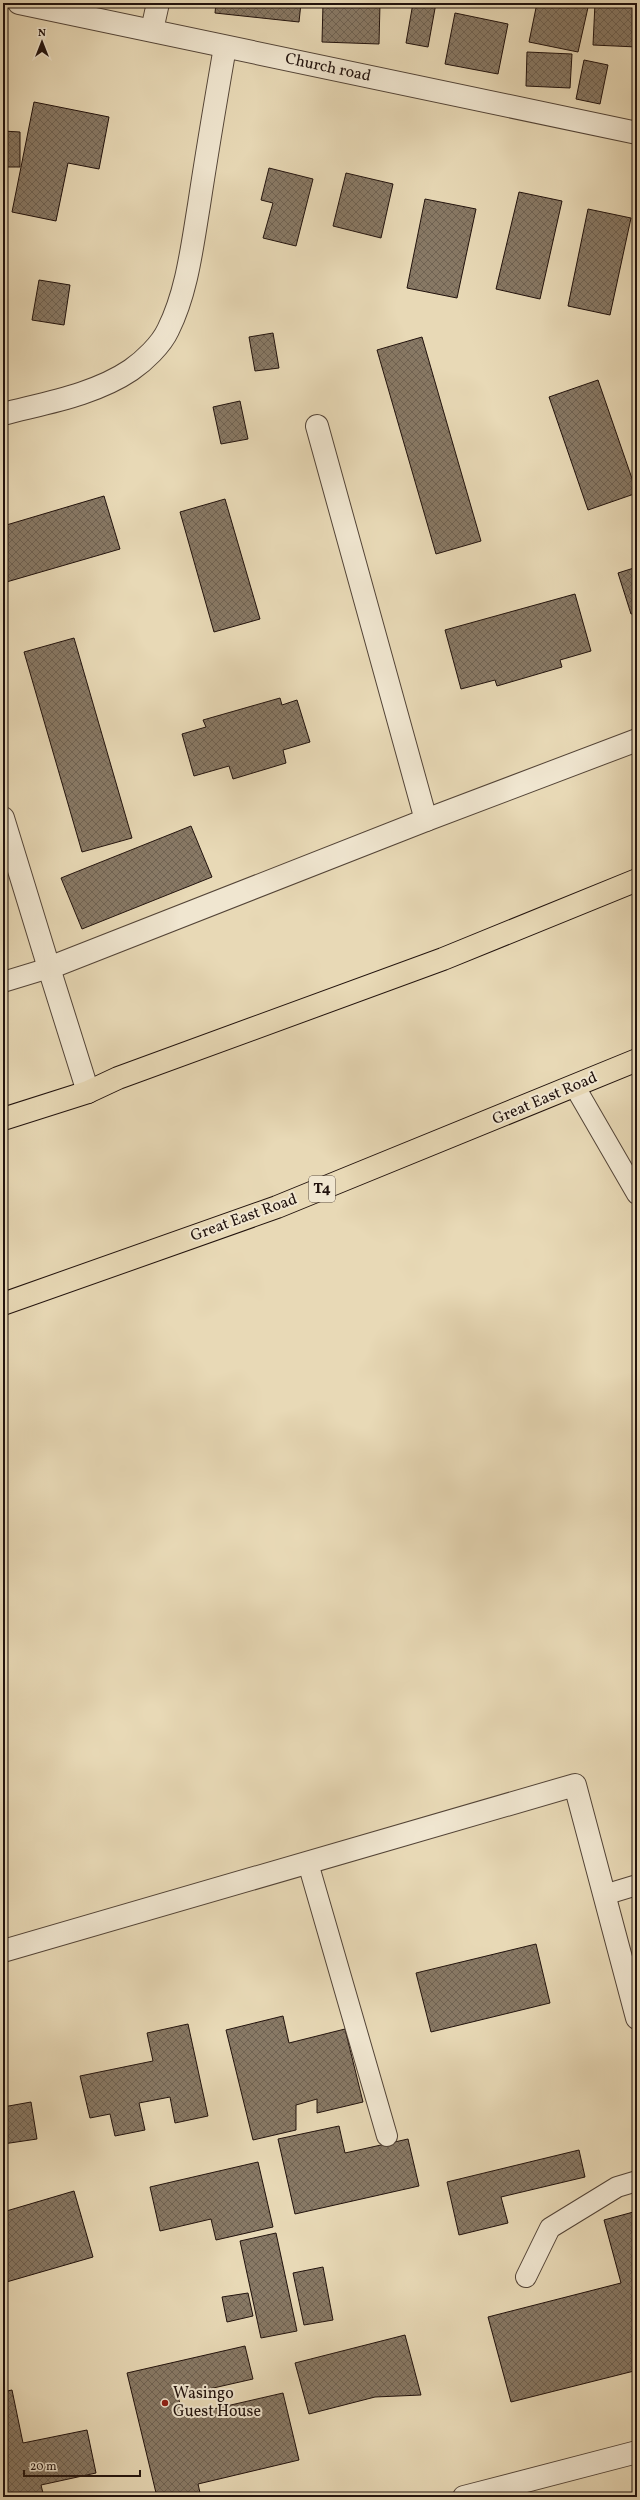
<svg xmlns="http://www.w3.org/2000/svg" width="640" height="2500" viewBox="0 0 640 2500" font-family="Vollkorn,serif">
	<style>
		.building { fill: url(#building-cross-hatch); stroke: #21120d }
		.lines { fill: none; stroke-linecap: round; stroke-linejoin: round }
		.lane-casing { stroke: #534437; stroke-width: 22 }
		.street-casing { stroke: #534437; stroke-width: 24 }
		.primary-casing { stroke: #21120d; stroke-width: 24 }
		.lane { stroke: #f0e6d0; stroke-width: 20 }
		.street { stroke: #f0e6d0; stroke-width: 22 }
		.primary { stroke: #e8d9b6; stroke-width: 22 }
		.poi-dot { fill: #8f2418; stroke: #f0e6d0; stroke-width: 1.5 }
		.labels { text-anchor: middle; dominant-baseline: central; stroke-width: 4; stroke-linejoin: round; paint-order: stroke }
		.shield { fill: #f0e6d0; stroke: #5f5248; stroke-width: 1 }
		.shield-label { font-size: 15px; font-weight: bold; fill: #21120d }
		.street-label { font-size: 16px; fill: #21120d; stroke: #f0e6d0 }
		.poi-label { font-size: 16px; fill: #21120d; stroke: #f0e6d0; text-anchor: start }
	</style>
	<defs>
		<pattern id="building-cross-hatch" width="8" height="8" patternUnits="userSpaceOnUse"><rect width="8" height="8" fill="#887965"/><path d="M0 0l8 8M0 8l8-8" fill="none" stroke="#6f6252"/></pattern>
	</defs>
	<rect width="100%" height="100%" fill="#e8d9b6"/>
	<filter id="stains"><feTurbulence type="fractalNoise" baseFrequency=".005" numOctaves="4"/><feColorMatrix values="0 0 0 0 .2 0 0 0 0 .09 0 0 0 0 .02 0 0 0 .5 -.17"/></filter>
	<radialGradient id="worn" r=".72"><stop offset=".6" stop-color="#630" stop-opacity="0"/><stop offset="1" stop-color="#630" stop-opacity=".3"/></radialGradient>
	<g class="building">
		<path d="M216 3H301L299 22 215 13Z"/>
		<path d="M323 3H380L379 44 322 42Z"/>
		<path d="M413 3H436L428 47 406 43Z"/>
		<path d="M537 3H589L578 52 529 42Z"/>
		<path d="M595 3H637V47L593 45Z"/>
		<path d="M455 13 508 24 498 74 445 64Z"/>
		<path d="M527 52 572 54 570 88 526 86Z"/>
		<path d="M584 60 608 65 600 104 576 99Z"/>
		<path d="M34 102 109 117 99 169 68 163 56 221 12 212Z"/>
		<path d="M3 131 20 132V167H3Z"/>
		<path d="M269 168 313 179 296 246 263 238 273 203 261 200Z"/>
		<path d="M346 173 393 184 381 238 333 226Z"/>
		<path d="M519 192 562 201 540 299 496 289Z"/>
		<path d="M425 199 476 209 457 298 407 288Z"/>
		<path d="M588 209 631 218 610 315 568 306Z"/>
		<path d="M39 280 70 285 64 325 32 320Z"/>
		<path d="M273 333 279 368 255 371 249 337Z"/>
		<path d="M422 337 481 541 436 554 377 350Z"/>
		<path d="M598 380 637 493 588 510 549 397Z"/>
		<path d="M240 401 248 439 221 444 213 407Z"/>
		<path d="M104 496 120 549 3 583V526Z"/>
		<path d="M225 499 260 619 214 632 180 512Z"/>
		<path d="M637 567V613L631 614 618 573Z"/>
		<path d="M575 594 591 651 560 660 562 667 497 686 495 680 461 689 445 630Z"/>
		<path d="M74 638 132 838 82 852 24 652Z"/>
		<path d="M280 698 282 705 297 700 310 742 283 750 286 763 233 779 229 766 194 776 182 734 206 727 203 720Z"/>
		<path d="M191 826 212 877 82 929 61 878Z"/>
		<path d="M536 1944 550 2003 431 2032 416 1973Z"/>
		<path d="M283 2016 289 2043 345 2029 363 2102 317 2113V2099L296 2105V2130L253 2140 226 2030Z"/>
		<path d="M188 2024 208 2116 175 2123 170 2097 139 2103 145 2130 115 2136 110 2114 90 2118 80 2076 153 2061 147 2033Z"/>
		<path d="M31 2102 37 2139 3 2144V2107Z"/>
		<path d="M339 2126 345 2153 408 2139 419 2186 295 2214 278 2139Z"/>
		<path d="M579 2150 585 2177 501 2197 508 2223 459 2235 447 2182Z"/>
		<path d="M258 2162 273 2227 216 2240 211 2219 160 2231 150 2187Z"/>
		<path d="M74 2191 93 2257 3 2283V2212Z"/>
		<path d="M637 2211V2381L634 2371 511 2402 488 2317 621 2283 604 2220Z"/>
		<path d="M276 2233 297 2331 261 2338 240 2241Z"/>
		<path d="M323 2267 333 2320 304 2325 293 2273Z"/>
		<path d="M248 2293 253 2316 227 2322 222 2297Z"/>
		<path d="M405 2335 421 2395 375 2397 309 2414 295 2363Z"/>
		<path d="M245 2346 253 2379 178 2396 183 2416 283 2393 299 2460 198 2484 201 2497H157L127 2373Z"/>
		<path d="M12 2390 23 2443 87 2430 96 2473 41 2485 44 2497H3V2392Z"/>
	</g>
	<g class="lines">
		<g class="lane-casing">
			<g id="lane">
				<path d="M3 982 49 968"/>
				<path d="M575 1087 637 1194"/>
				<path d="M308 1863 387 2136"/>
				<path d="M604 1895 637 1885"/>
				<path d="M526 2277 550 2228 617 2187 637 2181"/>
			</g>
		</g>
		<g class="street-casing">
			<g id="street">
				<path d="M19 3 637 133"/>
				<path d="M152 30 158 3"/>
				<path d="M3 414C45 403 94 395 131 370 144 361 161 345 168 330 187 292 192 247 199 205 207 152 216 99 225 47"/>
				<path d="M317 426 426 820"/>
				<path d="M3 818 49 968 426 820 637 740"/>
				<path d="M49 968 88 1092"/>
				<path d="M3 1951 575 1785 637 2018"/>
				<path d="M464 2497 637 2452"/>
			</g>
		</g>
		<g class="primary-casing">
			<g id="primary">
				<path d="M3 1119 88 1092 118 1078 443 959 637 880"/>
				<path d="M3 1304 277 1207 637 1060"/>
			</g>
		</g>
		<use href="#lane" class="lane"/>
		<use href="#street" class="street"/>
		<use href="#primary" class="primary"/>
	</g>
	<circle class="poi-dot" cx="165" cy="2403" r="4"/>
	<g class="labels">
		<rect class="shield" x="309" y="1176" width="26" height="26" rx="3"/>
		<g class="shield-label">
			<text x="322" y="1189">T4</text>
		</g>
		<g class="street-label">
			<text transform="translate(328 68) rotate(12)">Church road</text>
			<text transform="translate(545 1099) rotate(-23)">Great East Road</text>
			<text transform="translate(244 1218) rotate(-20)">Great East Road</text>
		</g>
		<g class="poi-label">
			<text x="173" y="2394">Wasingo<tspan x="173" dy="18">Guest House</tspan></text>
		</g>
	</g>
	<rect width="640" height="2500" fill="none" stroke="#e8d9b6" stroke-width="16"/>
	<rect x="4" y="4" width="632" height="2492" fill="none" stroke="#21120d" stroke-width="2"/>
	<rect x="8" y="8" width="624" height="2484" fill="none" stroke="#21120d"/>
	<g transform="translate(42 42)" stroke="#f0e6d0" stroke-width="3" paint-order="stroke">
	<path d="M0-3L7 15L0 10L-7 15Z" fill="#21120d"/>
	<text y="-6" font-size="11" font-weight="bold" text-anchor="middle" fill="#21120d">N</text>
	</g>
	<path d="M24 2470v6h116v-6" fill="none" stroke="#21120d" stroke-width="2"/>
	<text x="30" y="2470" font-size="12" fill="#21120d" stroke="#f0e6d0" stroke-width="3" paint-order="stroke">20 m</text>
	<rect width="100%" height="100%" filter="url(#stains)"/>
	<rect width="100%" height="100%" fill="url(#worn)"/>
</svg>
